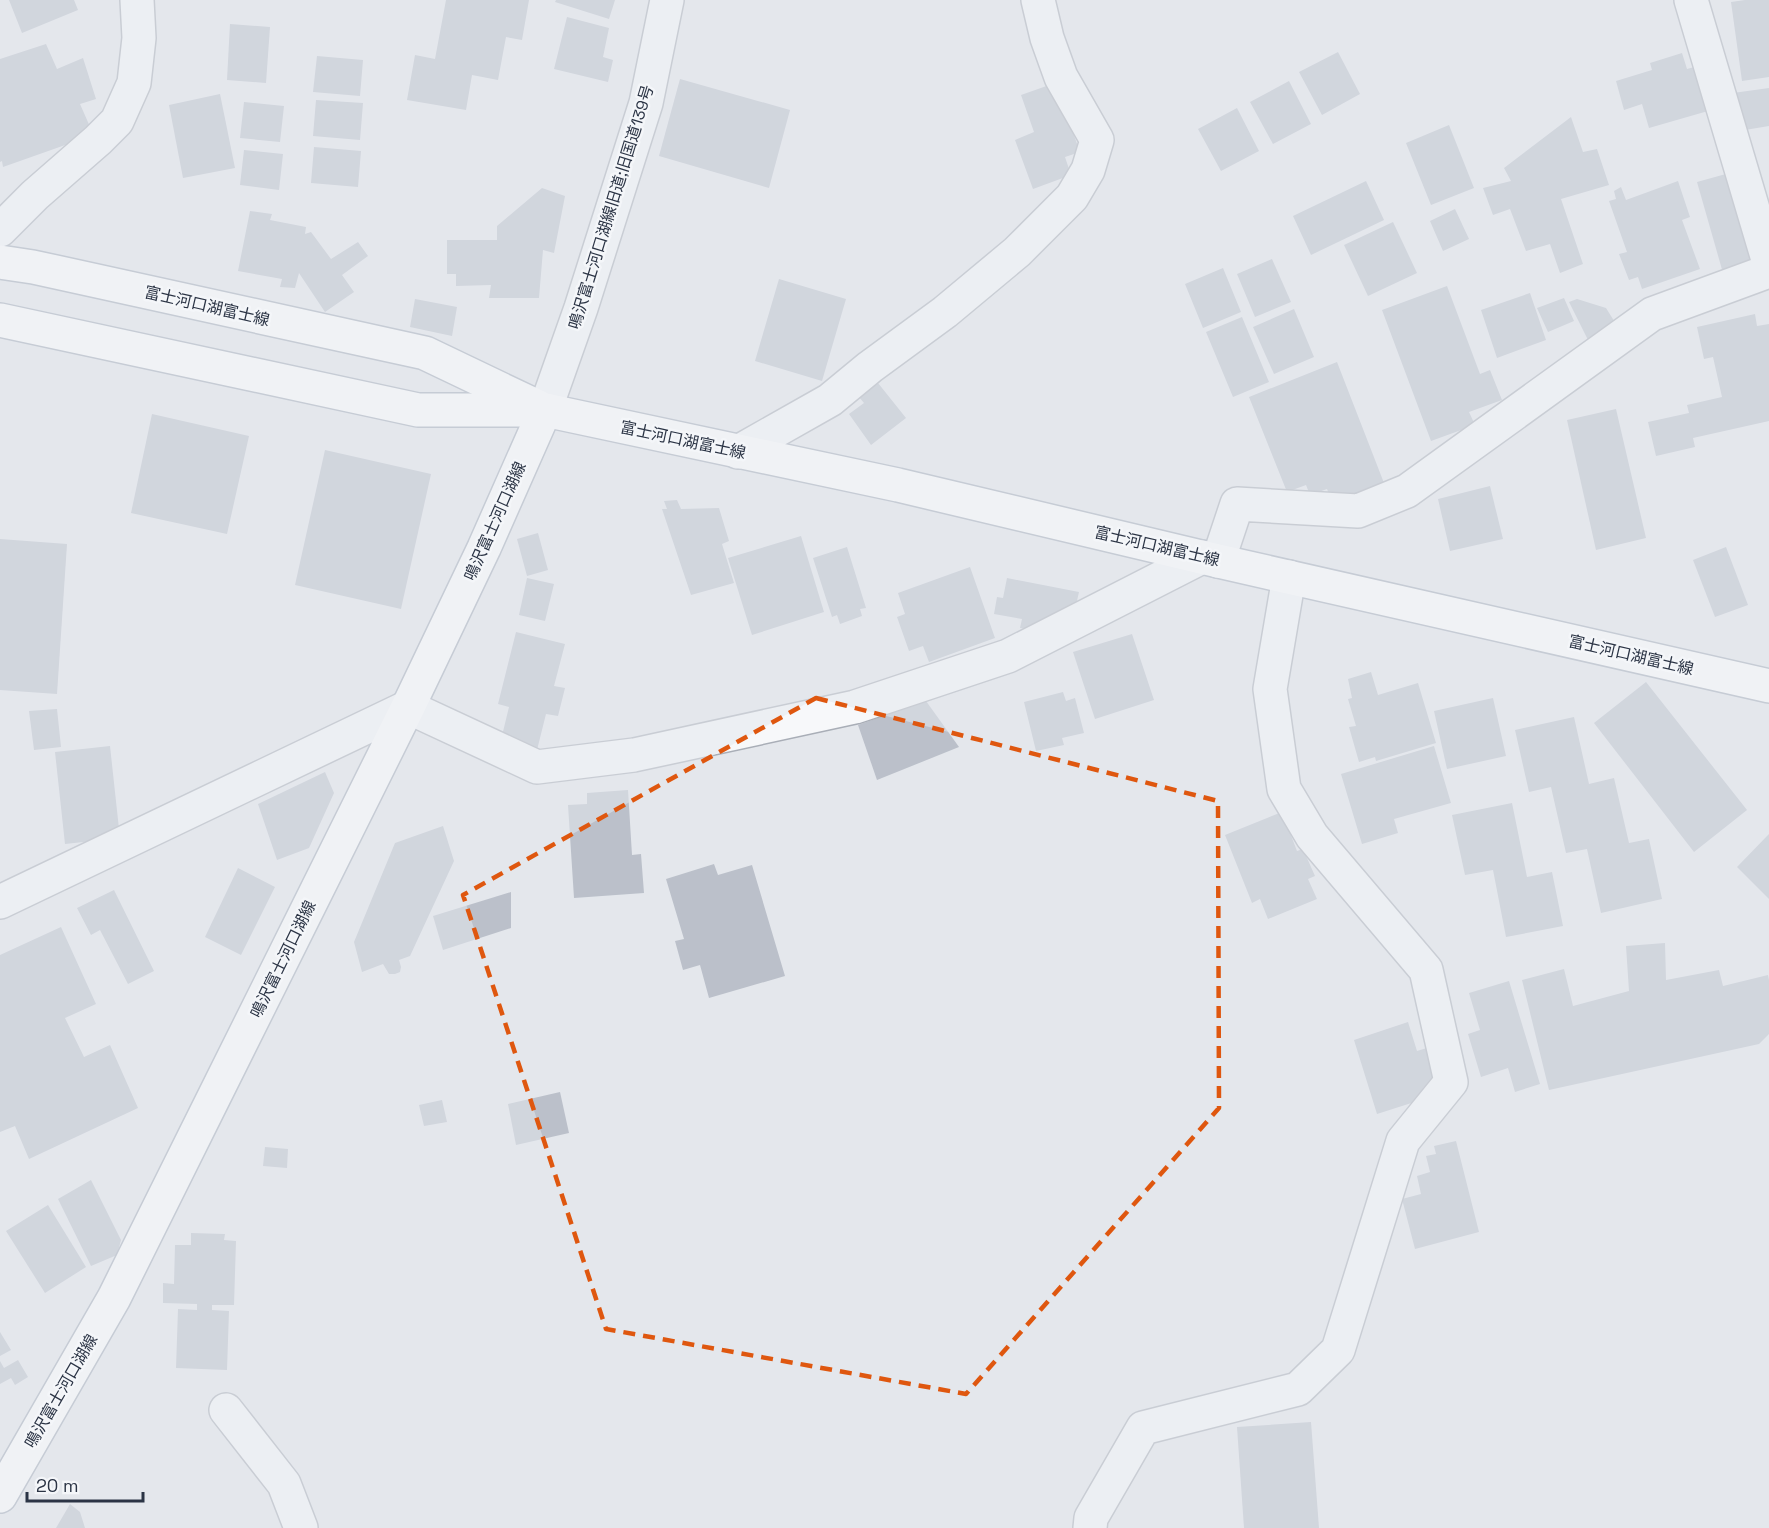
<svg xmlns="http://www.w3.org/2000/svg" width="1769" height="1528" viewBox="0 0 1769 1528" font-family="'Space Grotesk','Noto Sans JP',sans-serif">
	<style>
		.building { fill: #bbc0ca }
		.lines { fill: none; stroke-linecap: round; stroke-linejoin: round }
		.minor-casing { stroke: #a9aeb7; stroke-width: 36 }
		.major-casing { stroke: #a3abb8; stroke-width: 36 }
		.minor { stroke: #f7f8fa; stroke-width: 33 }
		.major { stroke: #fff; stroke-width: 33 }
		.marked { fill: none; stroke: #df570f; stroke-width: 4.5; stroke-dasharray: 12 8; stroke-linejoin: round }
		.labels { text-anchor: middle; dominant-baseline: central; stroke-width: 5; stroke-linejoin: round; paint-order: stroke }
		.street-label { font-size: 16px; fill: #2b3445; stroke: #f4f6f9 }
	</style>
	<rect width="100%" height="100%" fill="#e4e7ec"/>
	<g class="building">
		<path d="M9 0H74L78 10 22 33Z"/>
		<path d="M446 0H529L522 40 506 37 498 80 472 75 466 110 407 100 415 55 435 59Z"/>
		<path d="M556 0H615L609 19 555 2Z"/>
		<path d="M1745 0H1769V77L1742 81 1731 2Z"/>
		<path d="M567 17 609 28 603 57 613 60 608 82 554 69Z"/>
		<path d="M230 24 270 27 266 83 227 80Z"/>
		<path d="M46 44 57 69 83 58 96 99 80 104 91 129 82 132 85 138 3 167 2 161 0 162V59Z"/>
		<path d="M1338 52 1360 94 1322 115 1299 72Z"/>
		<path d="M1682 53 1687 69 1698 66 1708 111 1649 128 1642 104 1624 110 1616 81 1652 70 1650 63Z"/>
		<path d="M317 56 363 60 360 96 313 92Z"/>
		<path d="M680 79 790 110 769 188 659 156Z"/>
		<path d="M1289 81 1311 124 1273 144 1250 102Z"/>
		<path d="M1055 83 1080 152 1065 157 1071 175 1033 189 1015 140 1034 132 1021 95Z"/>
		<path d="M1769 88V126L1739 131 1733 93Z"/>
		<path d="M220 94 235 168 183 178 169 105Z"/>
		<path d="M316 100 363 103 360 140 313 136Z"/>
		<path d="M244 102 284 106 280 142 240 138Z"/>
		<path d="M1237 108 1259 151 1221 171 1198 129Z"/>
		<path d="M1571 117 1583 152 1597 149 1609 185 1561 199 1583 264 1560 273 1550 244 1526 251 1510 209 1493 215 1483 188 1511 181 1504 168Z"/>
		<path d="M1449 125 1474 188 1431 205 1406 143Z"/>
		<path d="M314 147 361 151 358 187 311 183Z"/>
		<path d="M244 150 283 154 279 190 240 185Z"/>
		<path d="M1733 172 1759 262 1723 273 1697 182Z"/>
		<path d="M1366 181 1384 220 1311 255 1293 216Z"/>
		<path d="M1678 181 1690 217 1682 220 1700 269 1642 289 1638 277 1629 280 1619 254 1627 252 1609 201 1616 199 1614 191 1621 187 1626 200Z"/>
		<path d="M542 188 565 196 554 253 543 250 539 298H489L491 285 456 286V274H447V240H497V226Z"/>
		<path d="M1455 209 1469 239 1443 251 1430 221Z"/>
		<path d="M250 211 272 214 270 220 306 227 305 234 311 232 331 259 358 242 368 256 342 275 354 292 325 312 299 273 295 288 280 287 282 279 238 271Z"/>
		<path d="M1393 222 1417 273 1368 296 1344 245Z"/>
		<path d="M1272 259 1291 302 1255 317 1237 274Z"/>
		<path d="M1223 268 1241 312 1203 328 1185 284Z"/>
		<path d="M779 279 846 299 822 381 755 361Z"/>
		<path d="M1447 286 1480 374 1490 370 1502 400 1469 412 1475 425 1431 441 1382 310Z"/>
		<path d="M1530 293 1546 340 1497 358 1481 310Z"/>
		<path d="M1564 298 1574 321 1548 332 1537 308Z"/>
		<path d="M415 299 457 307 452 336 410 327Z"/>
		<path d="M1577 299 1606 308 1616 324 1589 342 1569 302Z"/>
		<path d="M1294 309 1314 357 1274 374 1253 327Z"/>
		<path d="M1755 314 1757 326 1769 324V421L1693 438 1695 447 1656 456 1648 422 1689 413 1687 405 1722 397 1713 357 1704 359 1697 327Z"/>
		<path d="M1242 317 1269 382 1233 397 1206 332Z"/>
		<path d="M1337 362 1384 483 1333 504 1327 489 1310 495 1306 485 1287 492 1249 397Z"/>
		<path d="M878 383 906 418 871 445 849 414 864 403 859 397Z"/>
		<path d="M1616 409 1646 538 1596 550 1567 420Z"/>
		<path d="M152 414 249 436 227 534 131 513Z"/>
		<path d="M325 450 431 474 401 609 295 585Z"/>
		<path d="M1490 486 1503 539 1450 551 1438 499Z"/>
		<path d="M677 500 681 509 719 508 729 541 722 544 734 583 691 595 662 509H667L664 501Z"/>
		<path d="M538 533 548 570 527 576 517 539Z"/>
		<path d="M801 536 824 612 752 635 728 558Z"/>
		<path d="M0 539 67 544 57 694 0 690Z"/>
		<path d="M847 547 866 608 860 609 862 616 840 624 837 615 832 617 813 558Z"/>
		<path d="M1726 547 1748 605 1715 617 1693 560Z"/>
		<path d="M970 567 995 638 929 662 923 646 909 651 897 617 905 614 898 593Z"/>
		<path d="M527 578 554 584 545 621 519 615Z"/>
		<path d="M1007 578 1079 592 1074 614 1043 632 1020 628 1022 619 994 614 997 597 1003 598Z"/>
		<path d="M516 632 565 644 554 686 565 688 558 716 546 714 535 758 499 748 509 707 498 704Z"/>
		<path d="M1132 634 1154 700 1095 719 1073 652Z"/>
		<path d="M1371 672 1378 695 1418 683 1436 743 1376 761 1375 757 1359 762 1349 727 1356 726 1348 699 1352 698 1348 679Z"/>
		<path d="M1646 682 1747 810 1694 852 1594 723Z"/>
		<path d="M1063 692 1066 701 1075 698 1084 733 1062 738 1064 745 1036 751 1024 702Z"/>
		<path d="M1493 698 1506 756 1447 769 1434 711Z"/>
		<path d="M926 701 959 747 877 780 858 725Z"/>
		<path d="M57 709 61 747 34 750 29 711Z"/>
		<path d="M1574 717 1589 784 1614 778 1629 843 1649 839 1662 899 1601 913 1587 849 1566 853 1551 787 1529 792 1515 730Z"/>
		<path d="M110 746 120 838 65 844 55 752Z"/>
		<path d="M1434 746 1451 803 1394 819 1398 833 1362 844 1341 774Z"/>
		<path d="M325 772 334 793 309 848 277 860 258 804Z"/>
		<path d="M628 790 632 855 641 854 644 893 574 898 568 805 587 804V793Z"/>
		<path d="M1512 803 1527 877 1552 872 1563 926 1506 937 1493 870 1465 875 1452 815Z"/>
		<path d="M1282 812 1297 851 1303 849 1315 876 1308 879 1317 899 1268 919 1260 899 1252 903 1225 835Z"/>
		<path d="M443 826 454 861 410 956 399 960 401 967 400 972 395 974H389L383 964 362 972 354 942 395 843Z"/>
		<path d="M1769 834V899L1737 867Z"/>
		<path d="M714 864 718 875 752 865 785 976 709 998 700 965 683 970 675 941 684 939 666 879Z"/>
		<path d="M238 868 275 887 241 955 205 937Z"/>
		<path d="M114 890 154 971 128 984 100 930 91 935 77 908Z"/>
		<path d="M511 892V928L443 950 433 916Z"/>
		<path d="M61 927 96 1004 65 1018 84 1057 110 1045 138 1108 29 1159 15 1126 0 1132V955Z"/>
		<path d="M1665 943 1666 980 1719 970 1723 986 1768 975 1769 980V1034L1759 1044 1549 1090 1522 980 1564 969 1573 1006 1629 991 1626 946Z"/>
		<path d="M1509 981 1540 1084 1515 1092 1508 1068 1481 1077 1468 1034 1480 1030 1469 993Z"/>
		<path d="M1408 1022 1417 1051 1430 1047 1441 1082 1423 1088 1427 1098 1377 1114 1354 1040Z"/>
		<path d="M560 1092 569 1133 516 1145 508 1104Z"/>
		<path d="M442 1100 447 1122 424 1126 419 1105Z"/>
		<path d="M1456 1141 1479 1232 1415 1249 1402 1199 1421 1194 1417 1176 1430 1172 1426 1156 1436 1154 1434 1146Z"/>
		<path d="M265 1147 288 1149 287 1168 263 1166Z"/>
		<path d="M91 1180 121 1240 117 1255 91 1266 58 1199Z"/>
		<path d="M48 1205 86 1267 45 1293 6 1231Z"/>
		<path d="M191 1233 225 1234 224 1240 236 1241 234 1305H212V1310L229 1311 227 1370 176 1368 178 1309 197 1310V1304L163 1303V1283L174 1284 175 1245H191Z"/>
		<path d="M0 1332 11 1350 0 1356Z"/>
		<path d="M18 1360 28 1377 15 1385 11 1378 0 1384V1361L4 1368Z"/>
		<path d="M1311 1422 1319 1528H1244L1237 1427Z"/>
		<path d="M70 1504 80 1512 85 1528H56Z"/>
	</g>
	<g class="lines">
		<g class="minor-casing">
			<g id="minor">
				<path d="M1691 0 1769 263"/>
				<path d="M0 230 35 195 98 140 117 121 134 83 139 38 137 0"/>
				<path d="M545 410 581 308 646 103 667 0"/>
				<path d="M738 452 830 400 870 367 945 312 1017 252 1072 197 1088 170 1097 140 1061 77 1047 38 1038 0"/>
				<path d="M1218 561 1237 504 1358 511 1407 491 1652 314 1769 271"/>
				<path d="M0 902 408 707 537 767 634 755 855 707 1008 656 1202 557"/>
				<path d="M226 1410 284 1484 301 1528"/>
				<path d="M1090 1528 1091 1518 1143 1428 1298 1389 1338 1350 1403 1141 1451 1082 1426 970 1312 836 1284 789 1270 689 1289 577"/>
			</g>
		</g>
		<g class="major-casing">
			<g id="major">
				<path d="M0 262 33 267 425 353 538 407"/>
				<path d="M0 320 418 410H545L898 485 1218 561 1769 686"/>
				<path d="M0 1496 114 1298 408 707 484 548 545 410"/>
			</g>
		</g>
		<use href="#minor" class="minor"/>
		<use href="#major" class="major"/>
	</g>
	<path d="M0 0H1769V1528H0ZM816 698 1218 801 1219 1108 966 1394 606 1329 463 895Z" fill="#e4e7ec" fill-opacity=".55" fill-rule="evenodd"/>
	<path class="marked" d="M816 698 1218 801 1219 1108 966 1394 606 1329 463 895Z"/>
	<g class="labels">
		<g class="street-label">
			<text transform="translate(611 207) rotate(-73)">鳴沢富士河口湖線旧道;旧国道139号</text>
			<text transform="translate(207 306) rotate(13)">富士河口湖富士線</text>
			<text transform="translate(683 440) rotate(12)">富士河口湖富士線</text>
			<text transform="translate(495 521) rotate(-66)">鳴沢富士河口湖線</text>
			<text transform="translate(1157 546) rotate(13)">富士河口湖富士線</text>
			<text transform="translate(1631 655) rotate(13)">富士河口湖富士線</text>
			<text transform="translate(283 959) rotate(-64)">鳴沢富士河口湖線</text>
			<text transform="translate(61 1391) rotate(-60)">鳴沢富士河口湖線</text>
		</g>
	</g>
	<path d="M27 1492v9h116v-9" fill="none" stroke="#2b3445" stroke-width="3"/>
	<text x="36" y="1492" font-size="18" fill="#2b3445" stroke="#f4f6f9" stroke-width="4.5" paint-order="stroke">20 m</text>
</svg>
